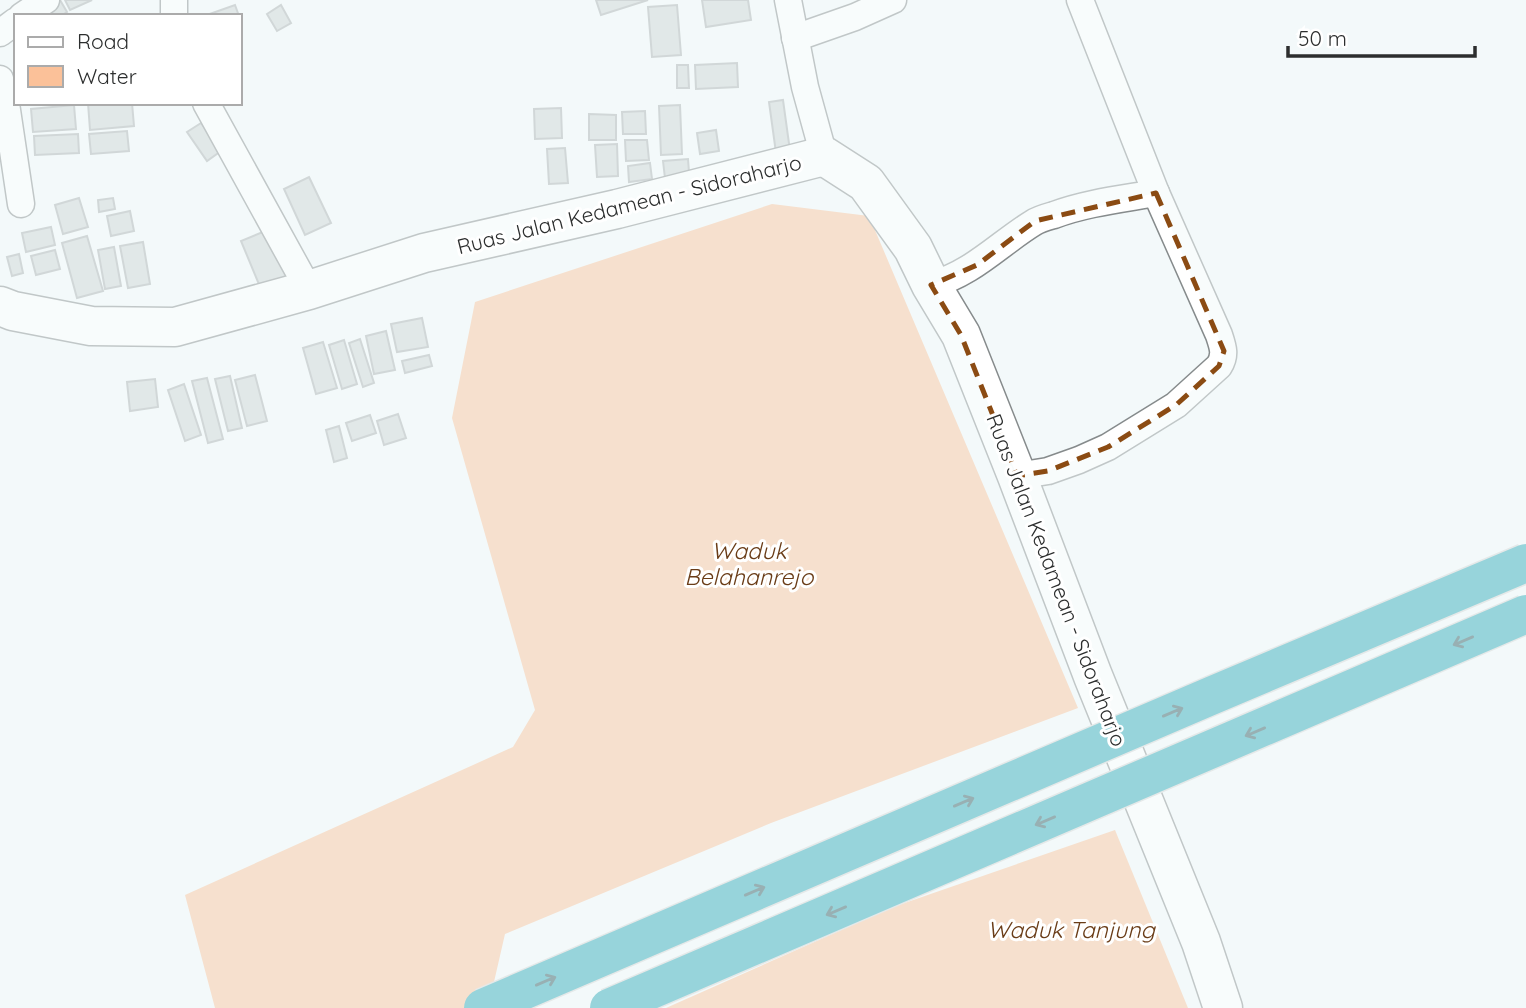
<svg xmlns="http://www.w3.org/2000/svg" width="1526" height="1008" viewBox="0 0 1526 1008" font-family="Quicksand,sans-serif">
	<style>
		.water { fill: #fbc199 }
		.building { fill: #ccd2d3; stroke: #a9aeaf; stroke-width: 2 }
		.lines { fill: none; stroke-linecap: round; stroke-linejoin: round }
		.street-casing { stroke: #868b8c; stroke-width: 29 }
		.secondary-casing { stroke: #868b8c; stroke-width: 41 }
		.street { stroke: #fff; stroke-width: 26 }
		.secondary { stroke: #fff; stroke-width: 38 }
		.highway-bridge-casing { stroke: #d5d5d5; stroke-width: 41; stroke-linecap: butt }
		.highway-bridge { stroke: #29a6b5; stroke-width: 38 }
		.oneway { stroke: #2b585d }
		.marked { fill: none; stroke: #8b4b13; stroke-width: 5; stroke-dasharray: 14 9; stroke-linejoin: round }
		.labels { text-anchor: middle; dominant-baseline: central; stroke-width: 6; stroke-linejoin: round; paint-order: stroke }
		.street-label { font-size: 21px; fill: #2c2e2e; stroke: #fff }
		.water-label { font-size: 23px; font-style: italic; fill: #6a3c17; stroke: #fff }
	</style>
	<rect width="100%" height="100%" fill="#f3f9fa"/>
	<g class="water">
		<path d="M772 204 869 216 1078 708 771 823 505 934 488 1008H215L185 895 513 747 535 710 452 418 475 302Z"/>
		<path d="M1115 830 1188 1008H666L893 907Z"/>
	</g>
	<g class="building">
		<path d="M54 0H60L67 12 61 16H48L42 7Z"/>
		<path d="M65 0H92L70 10Z"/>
		<path d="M596 0H648L601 15Z"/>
		<path d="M702 0H748L751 20 706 27Z"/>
		<path d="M235 5 239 16H204Z"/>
		<path d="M281 5 291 23 277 31 267 14Z"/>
		<path d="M677 5 681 55 652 57 648 7Z"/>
		<path d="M737 63 738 87 696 89 695 65Z"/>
		<path d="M677 65H688L689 88H677Z"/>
		<path d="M783 100 791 158 777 160 769 102Z"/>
		<path d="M88 103H132L134 126 90 130Z"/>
		<path d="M74 105 76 129 33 132 31 109Z"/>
		<path d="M680 105 682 154 661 155 659 106Z"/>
		<path d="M561 108 562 138 535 139 534 109Z"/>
		<path d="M645 111 646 134H623L622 112Z"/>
		<path d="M589 114 616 115V140H589Z"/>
		<path d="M201 123 221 151 207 161 187 132Z"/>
		<path d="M716 130 719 151 700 154 697 133Z"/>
		<path d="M127 131 129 151 91 154 89 134Z"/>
		<path d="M78 134 79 153 35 155 34 136Z"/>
		<path d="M625 140H647L649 160 626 161Z"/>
		<path d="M617 144 618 176 597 177 595 145Z"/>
		<path d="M565 148 568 183 549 184 547 149Z"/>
		<path d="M688 159 690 185 666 187 663 161Z"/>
		<path d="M650 163 652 179 629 182 628 166Z"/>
		<path d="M309 177 331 223 305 235 284 189Z"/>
		<path d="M79 198 88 227 63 234 55 205Z"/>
		<path d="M113 198 115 209 99 212 98 200Z"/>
		<path d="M130 211 134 231 111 236 107 216Z"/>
		<path d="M51 227 55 245 26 252 22 233Z"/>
		<path d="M270 229 292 282 263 294 241 241Z"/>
		<path d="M87 236 103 291 77 298 62 243Z"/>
		<path d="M143 242 150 284 128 288 120 246Z"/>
		<path d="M114 247 121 286 105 289 98 250Z"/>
		<path d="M55 250 60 269 36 275 31 256Z"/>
		<path d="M19 254 23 273 12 276 7 257Z"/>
		<path d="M422 318 428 347 397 352 391 324Z"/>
		<path d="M386 331 395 370 374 374 366 336Z"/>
		<path d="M360 339 374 383 363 387 349 343Z"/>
		<path d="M344 340 357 384 342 389 329 345Z"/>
		<path d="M323 342 337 388 316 394 303 348Z"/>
		<path d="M429 355 432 366 405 373 402 361Z"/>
		<path d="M255 375 267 421 247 426 235 380Z"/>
		<path d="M230 376 242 428 228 431 215 379Z"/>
		<path d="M207 378 223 439 208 443 192 381Z"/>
		<path d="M155 379 158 407 130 411 127 382Z"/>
		<path d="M184 384 201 435 185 441 168 390Z"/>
		<path d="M398 414 406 438 384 445 377 421Z"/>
		<path d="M370 415 376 433 352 441 346 423Z"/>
		<path d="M339 426 347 458 334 462 326 430Z"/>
	</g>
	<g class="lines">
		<g class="street-casing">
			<g id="street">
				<path d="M174 0V16"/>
				<path d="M788 0 805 87 824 156"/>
				<path d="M22 16 46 0"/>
				<path d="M0 33 16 21"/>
				<path d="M795 38 855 17 893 0"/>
				<path d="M0 79 5 97 21 204"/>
				<path d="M206 103 309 290"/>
				<path d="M931 285C972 274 999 244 1033 223 1039 219 1047 217 1054 215 1086 203 1122 199 1156 193"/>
				<path d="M1017 476 1048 471 1079 460 1108 447 1176 405 1219 366C1226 355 1223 347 1219 335L1156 193 1080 0"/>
			</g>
		</g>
		<g class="secondary-casing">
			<path id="secondary" d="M0 306 13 311 91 326 175 327 309 290 424 253 617 209 824 156 866 183 913 248 931 285 961 335 1017 476 1093 676 1201 942 1223 1008"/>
		</g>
		<use href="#street" class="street"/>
		<use href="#secondary" class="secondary"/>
		<g class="highway-bridge-casing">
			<g id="highway-bridge">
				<path d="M483 1008 1213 695 1526 563"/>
				<path d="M609 1008 1526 614"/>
			</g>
		</g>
		<use href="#highway-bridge" class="highway-bridge"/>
	</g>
	<defs><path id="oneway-shaft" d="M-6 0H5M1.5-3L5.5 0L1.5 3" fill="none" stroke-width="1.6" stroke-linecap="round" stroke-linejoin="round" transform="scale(1.75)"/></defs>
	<g class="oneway">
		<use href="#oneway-shaft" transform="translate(1463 641) rotate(157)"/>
		<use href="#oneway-shaft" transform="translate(1173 712) rotate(-23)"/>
		<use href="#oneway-shaft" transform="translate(1255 732) rotate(157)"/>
		<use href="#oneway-shaft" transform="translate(964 802) rotate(-23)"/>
		<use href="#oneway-shaft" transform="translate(1045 821) rotate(157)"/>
		<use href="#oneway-shaft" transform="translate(755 891) rotate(-23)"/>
		<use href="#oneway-shaft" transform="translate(836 911) rotate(157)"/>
		<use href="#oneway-shaft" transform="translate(546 981) rotate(-23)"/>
	</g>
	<path d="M0 0H1526V1008H0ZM1156 193 1224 351 1219 366 1176 405 1108 447 1048 471 1017 476 961 335 931 285 977 265 1035 221Z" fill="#f3f9fa" fill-opacity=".55" fill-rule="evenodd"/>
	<path class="marked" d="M1156 193 1224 351 1219 366 1176 405 1108 447 1048 471 1017 476 961 335 931 285 977 265 1035 221Z"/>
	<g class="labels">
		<g class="street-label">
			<text transform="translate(629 204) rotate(-14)">Ruas Jalan Kedamean - Sidoraharjo</text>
			<text transform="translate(1057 580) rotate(69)">Ruas Jalan Kedamean - Sidoraharjo</text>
		</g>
		<g class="water-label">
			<text x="749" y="550">Waduk<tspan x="749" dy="26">Belahanrejo</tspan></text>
			<text x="1071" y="929">Waduk Tanjung</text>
		</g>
	</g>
	<rect x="14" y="14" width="228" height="91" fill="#ffffff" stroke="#ababab" stroke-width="2"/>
	<rect x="28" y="37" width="35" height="10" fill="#ffffff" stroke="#ababab" stroke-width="2"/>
	<text x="77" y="49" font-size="21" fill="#2c2e2e">Road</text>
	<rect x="28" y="66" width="35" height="21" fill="#fbc199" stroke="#ababab" stroke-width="2"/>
	<text x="77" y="84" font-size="21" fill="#2c2e2e">Water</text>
	<path d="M1288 46v10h187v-10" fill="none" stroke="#2c2e2e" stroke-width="3.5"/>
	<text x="1298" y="46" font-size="21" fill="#2c2e2e" stroke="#ffffff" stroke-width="5" paint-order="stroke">50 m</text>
</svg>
